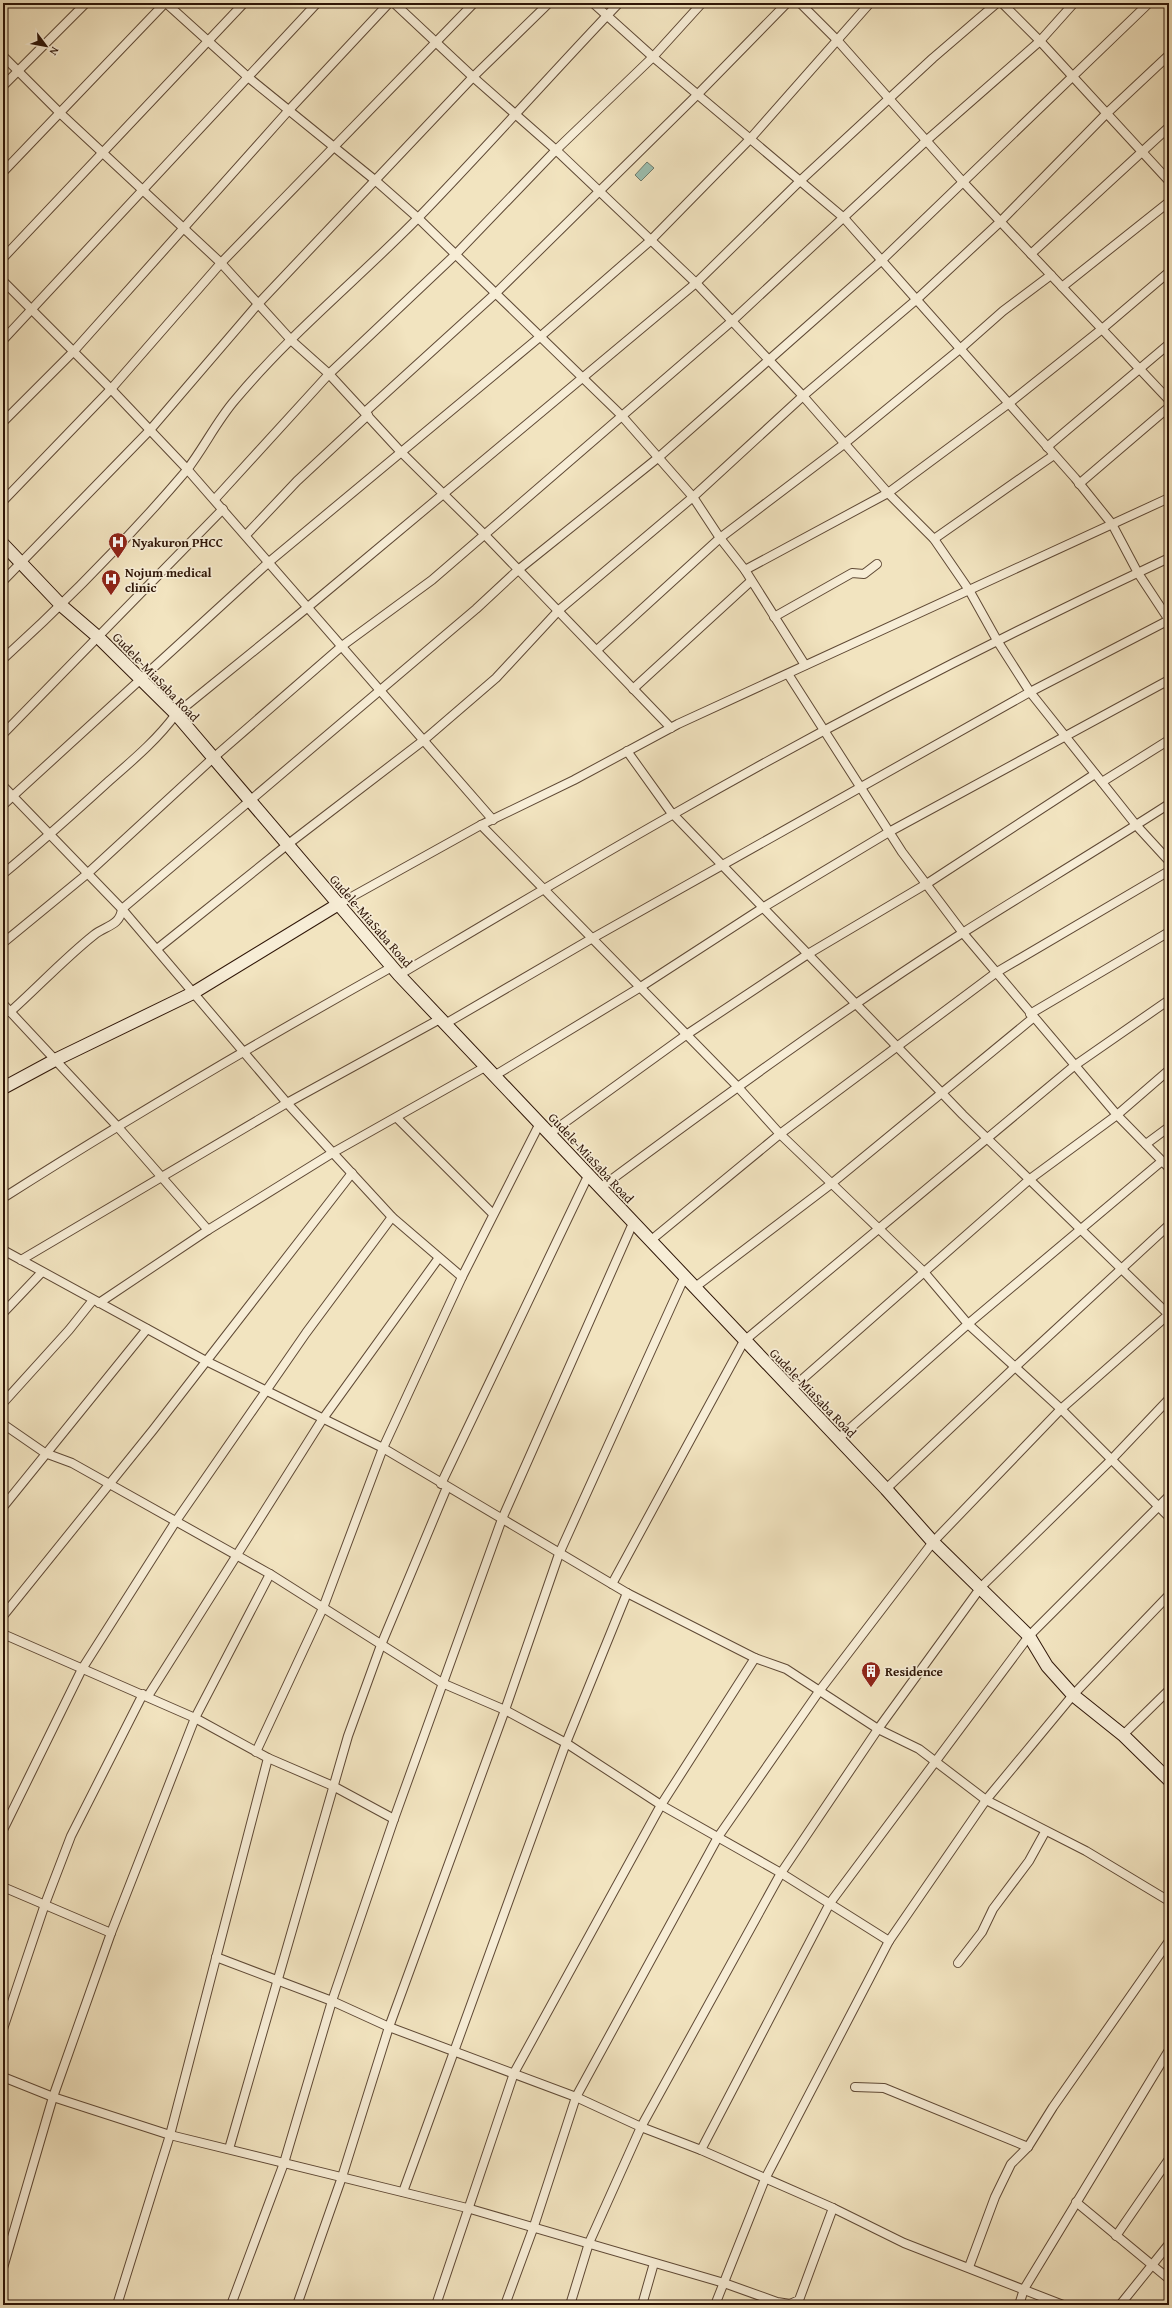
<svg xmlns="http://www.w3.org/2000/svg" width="1172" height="2308" viewBox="0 0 1172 2308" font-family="'Gentium Book Plus',serif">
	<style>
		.water { fill: #9bbfb0; stroke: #6f7b6c }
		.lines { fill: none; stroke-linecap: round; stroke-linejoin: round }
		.street-casing { stroke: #5f4935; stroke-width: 10 }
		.secondary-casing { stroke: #2e1507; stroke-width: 14 }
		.street { stroke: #f7edd6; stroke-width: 8 }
		.secondary { stroke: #f7edd6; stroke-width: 12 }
		.labels { text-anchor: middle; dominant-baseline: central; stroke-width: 3.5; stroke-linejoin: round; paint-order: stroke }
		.poi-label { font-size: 13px; font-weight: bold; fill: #2e1507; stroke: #f7edd6; text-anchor: start }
		.street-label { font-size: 13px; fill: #2e1507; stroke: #f7edd6 }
	</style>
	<rect width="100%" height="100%" fill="#f2e4c0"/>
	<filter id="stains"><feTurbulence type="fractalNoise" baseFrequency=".005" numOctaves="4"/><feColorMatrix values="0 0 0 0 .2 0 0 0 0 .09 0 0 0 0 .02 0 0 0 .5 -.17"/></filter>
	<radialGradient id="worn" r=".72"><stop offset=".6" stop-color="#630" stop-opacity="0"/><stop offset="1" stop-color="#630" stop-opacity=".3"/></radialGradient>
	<path class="water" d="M647 162 654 168 641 181 635 175Z"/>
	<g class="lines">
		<g class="street-casing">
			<g id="street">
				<path d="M166 3 249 78 376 181 418 218 621 415 693 497 720 538 745 570 805 665"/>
				<path d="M394 3 473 77 556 150 696 283 803 396 888 493 934 539 969 590 998 642 1030 692 1136 825 1169 861"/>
				<path d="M593 3 653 57 844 218 1075 478 1112 524 1138 573 1169 620"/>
				<path d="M800 3 837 40 963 182 1169 400"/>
				<path d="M1002 3 1040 41 1169 181"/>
				<path d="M3 56 61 114 221 263 292 341 329 374 400 451 484 534 671 728"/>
				<path d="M3 86 86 3"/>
				<path d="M3 172 165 3"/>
				<path d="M1031 254 1169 127"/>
				<path d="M3 258 244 3"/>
				<path d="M3 281 111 389 187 469 493 820"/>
				<path d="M1062 287 1169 202"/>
				<path d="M3 340 317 3"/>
				<path d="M365 412 496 293 698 94 787 3"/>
				<path d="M3 422 73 352 289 110 389 3"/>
				<path d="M1047 447 1169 344"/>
				<path d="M1079 484 1169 407"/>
				<path d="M215 499 329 374 456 254 556 150 653 57 702 3"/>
				<path d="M3 501 111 389 221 263 474 3"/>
				<path d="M246 535 297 481 368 415"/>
				<path d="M934 539 1054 455"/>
				<path d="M745 570 888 493 1008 404 1102 329 1169 272"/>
				<path d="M3 581 150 430 258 304 473 77 549 3"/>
				<path d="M774 617 852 573 864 574 877 564"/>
				<path d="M597 650 720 538 844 444 960 349 1003 311 1051 275"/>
				<path d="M3 659C68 600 129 538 186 471 204 448 216 422 235 400 290 334 358 279 418 218 486 148 551 74 619 3"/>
				<path d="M788 674 902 852 963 933 1117 1115 1169 1168"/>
				<path d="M633 689 751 581"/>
				<path d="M3 734 223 509"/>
				<path d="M627 751 670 811 963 1115 1169 1315"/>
				<path d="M1102 782 1169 740"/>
				<path d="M3 786 122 909 287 1103 392 1217 462 1277"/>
				<path d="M3 805 269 562 541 336 650 241 750 139 870 3"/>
				<path d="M481 825 737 1086 780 1134 924 1272 968 1324 1061 1409 1169 1517"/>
				<path d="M3 874C39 844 74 813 109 781 133 760 157 740 176 714L308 607 696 283 800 181 933 58 997 3"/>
				<path d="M337 905 481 825 574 780 678 724 1169 498"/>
				<path d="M3 943 87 874 212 759 342 646 432 580 732 321 927 140 1040 41 1074 3"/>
				<path d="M157 949 287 845 424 740 496 678 559 610 693 497 803 396 916 300 1000 222 1106 114 1169 55"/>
				<path d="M399 975C490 921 580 867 672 815 834 722 1000 637 1169 558"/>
				<path d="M3 1004 117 1126 208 1230"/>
				<path d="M10 1012C38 987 65 958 94 935 105 926 120 926 122 909L476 609 518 570 659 457 882 260 1149 3"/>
				<path d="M1030 1014 1169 932"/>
				<path d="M445 1024 591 939 1030 692 1169 620"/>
				<path d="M494 1076 639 988 764 907 889 832 1169 680"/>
				<path d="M397 1118 493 1214"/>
				<path d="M549 1134 686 1035 808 954 928 883 1095 774"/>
				<path d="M1146 1144 1169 1127"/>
				<path d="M600 1188C719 1100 839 1012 964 932 1032 889 1101 848 1169 804"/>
				<path d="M3 1198C130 1117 260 1041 392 967"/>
				<path d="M650 1241 780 1134 997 972 1169 871"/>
				<path d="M3 1250 206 1361 383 1448 627 1593 755 1658 786 1669 878 1729 919 1749 986 1800 1086 1851 1169 1901"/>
				<path d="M21 1260 287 1103 440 1019"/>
				<path d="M694 1288 831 1184 1033 1018"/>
				<path d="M99 1303 208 1230 334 1152 485 1067"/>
				<path d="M3 1313 42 1272"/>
				<path d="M790 1390 1030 1179 1117 1115 1169 1070"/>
				<path d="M3 1403 69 1330 93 1300"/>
				<path d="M3 1424 45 1453 72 1463 270 1574 442 1683 505 1710 566 1743 661 1805 781 1873 889 1941"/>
				<path d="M838 1439 968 1324 1162 1161"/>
				<path d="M441 1484 588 1176"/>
				<path d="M886 1489 1014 1368 1169 1225"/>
				<path d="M3 1507 147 1329"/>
				<path d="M612 1584 744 1341 1074 1066 1169 1000"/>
				<path d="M3 1616 153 1430 352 1173"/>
				<path d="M3 1634 195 1718 268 1758 333 1786 394 1819"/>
				<path d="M148 1696 322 1420 438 1259"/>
				<path d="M1123 1735 1169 1690"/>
				<path d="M256 1752 323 1608 383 1448 462 1277 540 1123"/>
				<path d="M3 1830 82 1669 176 1521 306 1333 392 1217"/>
				<path d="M3 1887 111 1933"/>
				<path d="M216 1957 332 2001 389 2027 576 2097 641 2127 701 2150"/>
				<path d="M958 1963 982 1932 993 1909 1029 1861 1045 1832"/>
				<path d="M3 2029 45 1904 71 1836 143 1694"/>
				<path d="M3 2077 53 2097 170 2135 467 2208 724 2283 777 2302 790 2304 799 2300 833 2208"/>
				<path d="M855 2087 884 2088 1028 2147"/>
				<path d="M229 2149 348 1736 381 1645 447 1487"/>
				<path d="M403 2192 566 1743 627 1593"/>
				<path d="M1076 2202 1169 2279"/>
				<path d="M1116 2236 1169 2159"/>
				<path d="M969 2267 995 2197 1011 2164 1028 2147 1053 2107 1169 1941"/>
				<path d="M3 2268 53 2097 111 1933 195 1718 270 1574"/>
				<path d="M117 2305 170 2135 268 1758"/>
				<path d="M231 2305 284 2163 332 2001 394 1819 502 1519 633 1223"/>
				<path d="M297 2305 342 2177 389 2027 505 1710 559 1554 684 1278"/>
				<path d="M436 2305 514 2073 661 1805 755 1658"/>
				<path d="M505 2305 534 2226 576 2097 718 1837 820 1690 933 1542 1061 1409 1169 1314"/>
				<path d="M570 2305 589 2243 641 2127 781 1873 878 1729 981 1587 1111 1460 1169 1399"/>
				<path d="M642 2305 654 2263"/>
				<path d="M715 2305 765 2179 889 1941 986 1800 1073 1695 1169 1595"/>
				<path d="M1019 2305 1024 2289 1169 2050"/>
				<path d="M1063 2305 904 2243 833 2208 701 2150 830 1903 1029 1636 1169 1496"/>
				<path d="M1120 2305 1169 2244"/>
			</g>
		</g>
		<g class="secondary-casing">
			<g id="secondary">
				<path d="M3 544 62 606 98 637 176 714 399 975 886 1489 933 1542 1029 1636 1047 1666 1073 1695 1123 1735 1169 1780"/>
				<path d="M3 1088 55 1060 193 993 337 905"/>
			</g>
		</g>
		<use href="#street" class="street"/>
		<use href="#secondary" class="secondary"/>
	</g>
	<defs>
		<g id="hospital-pin" transform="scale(1)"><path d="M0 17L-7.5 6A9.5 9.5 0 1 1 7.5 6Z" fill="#8f2418" stroke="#f7edd6"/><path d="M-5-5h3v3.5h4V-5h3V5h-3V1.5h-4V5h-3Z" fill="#fff"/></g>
		<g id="building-pin" transform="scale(1)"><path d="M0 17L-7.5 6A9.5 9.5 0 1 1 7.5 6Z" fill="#8f2418" stroke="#f7edd6"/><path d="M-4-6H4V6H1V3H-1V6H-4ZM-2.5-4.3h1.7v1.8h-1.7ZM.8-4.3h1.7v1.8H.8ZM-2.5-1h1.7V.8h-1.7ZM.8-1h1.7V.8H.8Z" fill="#fff"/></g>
	</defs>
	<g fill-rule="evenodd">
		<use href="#hospital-pin" x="118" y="542"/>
		<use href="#hospital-pin" x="111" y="579"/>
		<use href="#building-pin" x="871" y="1671"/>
	</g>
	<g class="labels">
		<g class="poi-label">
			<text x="132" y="542">Nyakuron PHCC</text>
			<text x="125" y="572">Nojum medical<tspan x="125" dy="15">clinic</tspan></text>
			<text x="885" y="1671">Residence</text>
		</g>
		<g class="street-label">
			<text transform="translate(156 677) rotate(46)">Gudele-MiaSaba Road</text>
			<text transform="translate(371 921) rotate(49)">Gudele-MiaSaba Road</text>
			<text transform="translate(591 1158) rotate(47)">Gudele-MiaSaba Road</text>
			<text transform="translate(813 1393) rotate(46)">Gudele-MiaSaba Road</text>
		</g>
	</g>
	<rect width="1172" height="2308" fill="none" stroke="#f2e4c0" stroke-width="16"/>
	<rect x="4" y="4" width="1164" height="2300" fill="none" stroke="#2e1507" stroke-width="2"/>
	<rect x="8" y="8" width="1156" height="2292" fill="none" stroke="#2e1507"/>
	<g transform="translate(46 46) rotate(122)" stroke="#f7edd6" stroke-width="3" paint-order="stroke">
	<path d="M0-3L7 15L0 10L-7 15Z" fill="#2e1507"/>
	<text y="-6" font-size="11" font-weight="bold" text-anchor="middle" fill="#2e1507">N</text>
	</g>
	<rect width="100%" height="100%" filter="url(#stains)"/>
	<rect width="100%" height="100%" fill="url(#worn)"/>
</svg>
